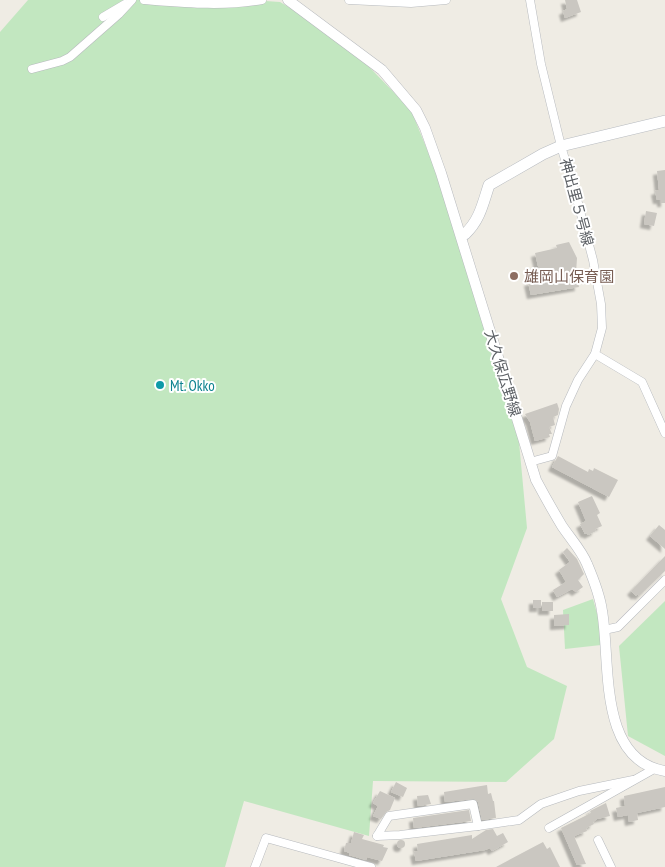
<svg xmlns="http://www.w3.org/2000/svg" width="665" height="867" viewBox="0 0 665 867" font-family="'PT Sans Narrow','Noto Sans JP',sans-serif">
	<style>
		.green { fill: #c2e7c0 }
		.building { fill: #cac7c1; filter: url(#shadow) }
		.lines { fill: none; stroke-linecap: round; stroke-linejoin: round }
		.minor-casing { stroke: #b7babe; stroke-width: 9 }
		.tertiary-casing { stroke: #b7babe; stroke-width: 11 }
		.secondary-casing { stroke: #b7bbc0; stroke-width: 12 }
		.minor { stroke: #fff; stroke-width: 8 }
		.tertiary { stroke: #fff; stroke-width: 10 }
		.secondary { stroke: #fff; stroke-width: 11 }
		.education-dot { fill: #8d6e63; stroke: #fff; stroke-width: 2 }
		.culture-dot { fill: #0f9aa8; stroke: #fff; stroke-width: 2 }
		.labels { text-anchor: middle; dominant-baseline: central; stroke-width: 4; stroke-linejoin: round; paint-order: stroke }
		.street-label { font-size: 15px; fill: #5c6065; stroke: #fff }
		.education-label { font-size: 15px; fill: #785e54; stroke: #fff; text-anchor: start }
		.culture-label { font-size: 15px; fill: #0d838f; stroke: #fff; text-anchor: start }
	</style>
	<defs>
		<filter id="shadow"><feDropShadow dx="-4" dy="4" stdDeviation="1" flood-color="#0004"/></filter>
	</defs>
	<rect width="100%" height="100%" fill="#efece4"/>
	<g class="green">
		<path d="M28 0H251L280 2 342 39 411 110 437 174 519 442 527 528 501 599 527 667 567 686 554 739 506 782 373 781 369 836 244 801 225 867H0V32Z"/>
		<path d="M593 599 598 617 601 645 565 649 563 610Z"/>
		<path d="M665 601V756L628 736 619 646Z"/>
	</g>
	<g class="building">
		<path d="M565 0H577L581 12 565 18 563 11 567 9Z"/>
		<path d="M665 170V203H661V200H657L655 191 659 190 657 171Z"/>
		<path d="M646 211 657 213 654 226 644 224Z"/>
		<path d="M569 242 577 258 576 273 579 287 531 295 528 282 541 279 535 253 557 248 556 245Z"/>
		<path d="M557 403 559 409 558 415 553 417 555 425 549 427 552 434H549L550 437 535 441 530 422 525 414Z"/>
		<path d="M558 456 588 472 589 469 593 471 594 468 618 480 609 497 552 467Z"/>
		<path d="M592 496 600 513 597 515 602 526 595 529 596 531 588 535 587 533 585 534 580 524 586 521 578 502Z"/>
		<path d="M659 525 665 530V549L650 536Z"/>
		<path d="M567 548 577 559 583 572 584 574 578 580 583 587 576 592 572 589 557 597 553 590 566 582 559 570 570 562 563 552Z"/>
		<path d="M665 556V571L639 596 637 594 636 596 631 591Z"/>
		<rect x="533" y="600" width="8" height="8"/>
		<rect x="542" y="602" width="11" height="9"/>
		<path d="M569 614V625L554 626V615Z"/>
		<path d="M396 782 407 788 403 797 391 792Z"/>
		<path d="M487 785 488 794 491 793 493 801H494L496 818 482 820 478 802 474 799 445 802 444 792Z"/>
		<path d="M665 787V807L637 813 638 820 629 822 628 815 618 817 616 808 625 806 624 796Z"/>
		<path d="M380 791 395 798 390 810 386 812 381 819 373 816 378 806 373 803Z"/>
		<path d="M428 795 431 804 418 806 417 796Z"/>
		<path d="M606 803 610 816 597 819 593 822 594 824 586 828 587 831 574 836 586 864 577 865 561 828 591 813 590 811Z"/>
		<path d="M469 810 471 821 414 828 413 818Z"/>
		<path d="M493 829 497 836 503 833 508 842 492 851 490 848 485 850 416 861 414 852 418 851 417 844 472 835V839L486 830Z"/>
		<path d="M354 832 364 835 362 839 384 845 383 847 388 848 382 861 367 857 366 860 349 855 350 853 344 851 346 843H351Z"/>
		<circle cx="401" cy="844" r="4"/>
		<path d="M543 842 547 849 550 847 560 867H496Z"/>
	</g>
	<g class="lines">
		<g class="minor-casing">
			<g id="minor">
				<path d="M144 0C183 3 224 7 262 0"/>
				<path d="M349 0 411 3 446 0"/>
				<path d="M530 0 541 64 561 146 578 203 593 260 601 304 602 328 595 354 642 382 665 433"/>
				<path d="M103 17 125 4"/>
				<path d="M32 69 62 61 70 57 119 14 132 0"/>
				<path d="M530 462 552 456 566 406 578 380 595 354"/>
				<path d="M604 630 618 627 665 580"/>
				<path d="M549 828 654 769"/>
				<path d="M377 836 400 835 478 826 519 820 541 804 579 791 633 780"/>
				<path d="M377 836 389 816 473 804 478 826"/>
				<path d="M598 840 611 867"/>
				<path d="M255 867 266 838 371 867"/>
			</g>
		</g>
		<g class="tertiary-casing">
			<path id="tertiary" d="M288 0 382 70 416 110 425 128 441 173 536 480C544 495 553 511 562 526 570 538 582 551 587 564 593 578 600 596 602 611 611 661 597 760 665 771"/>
		</g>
		<g class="secondary-casing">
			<path id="secondary" d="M465 234C480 220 483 203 489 185L543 154 561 146 665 121"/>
		</g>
		<use href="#minor" class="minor"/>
		<use href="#tertiary" class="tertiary"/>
		<use href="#secondary" class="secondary"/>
	</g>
	<circle class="education-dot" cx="514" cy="276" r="5"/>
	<circle class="culture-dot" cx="160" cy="385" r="5"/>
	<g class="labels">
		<g class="street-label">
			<text transform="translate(577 202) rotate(75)">神出里５号線</text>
			<text transform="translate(503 373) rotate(73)">大久保広野線</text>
		</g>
		<g class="education-label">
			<text x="524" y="276">雄岡山保育園</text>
		</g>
		<g class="culture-label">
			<text x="170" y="385">Mt. Okko</text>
		</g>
	</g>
</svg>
